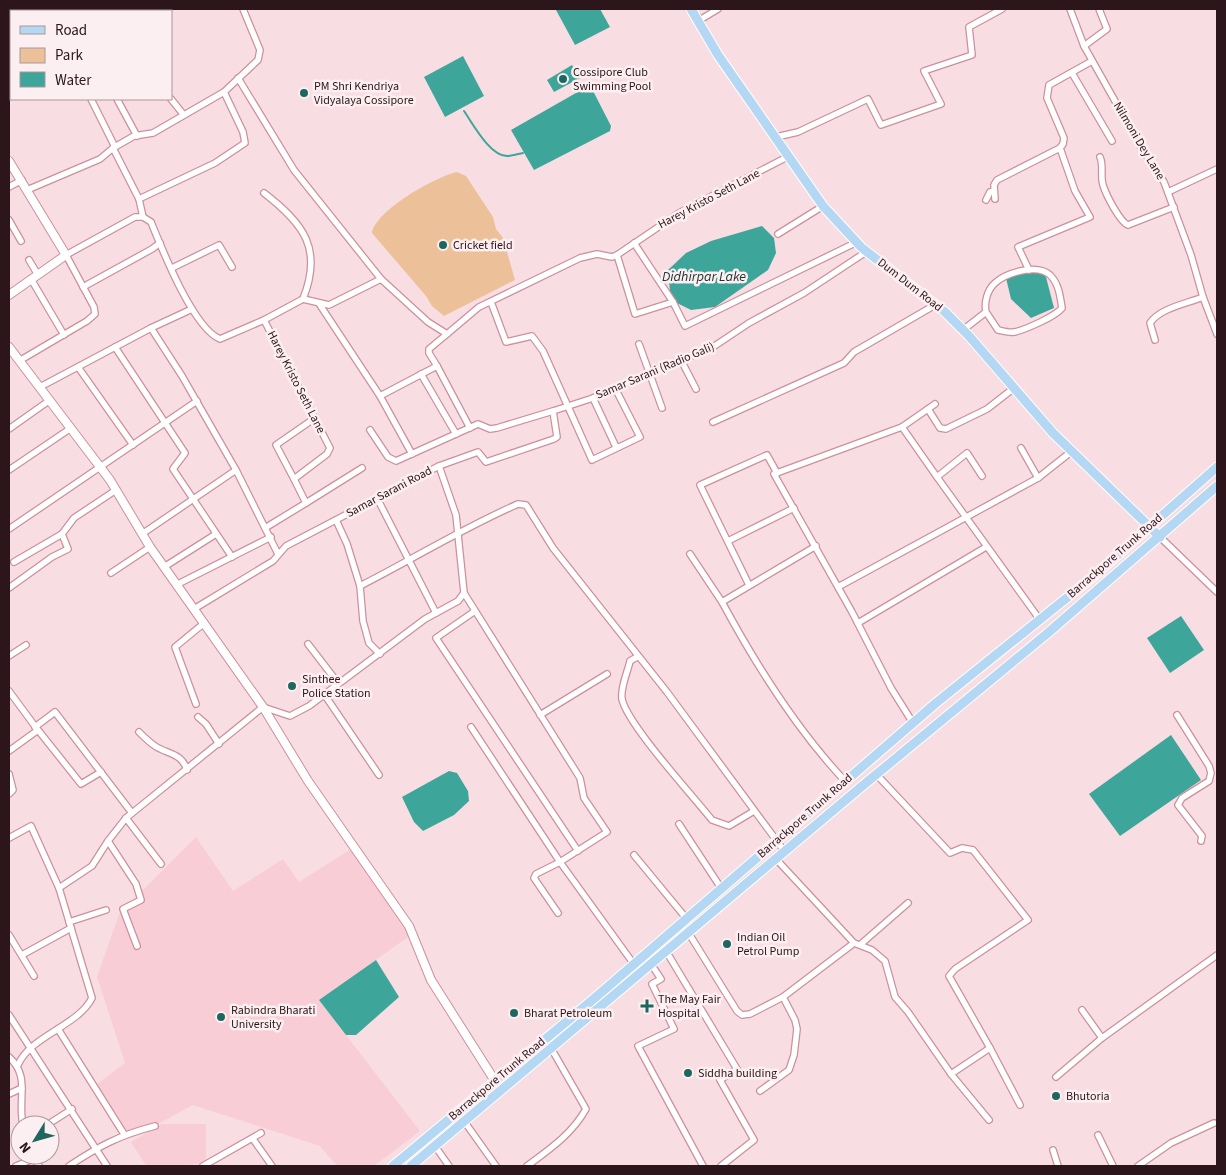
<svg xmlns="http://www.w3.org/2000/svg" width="1226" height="1175" viewBox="0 0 1226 1175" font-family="'Source Sans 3',sans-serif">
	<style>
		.built { fill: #f9cdd6 }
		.green { fill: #ecc199 }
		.water { fill: #3da599 }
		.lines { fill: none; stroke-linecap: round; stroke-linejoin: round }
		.stream { stroke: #3da599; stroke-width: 2 }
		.street-casing { stroke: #cd909d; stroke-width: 8 }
		.secondary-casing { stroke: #cd909d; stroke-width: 10 }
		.primary-casing { stroke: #fff; stroke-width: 11 }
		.street { stroke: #fff; stroke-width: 5.5 }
		.secondary { stroke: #fff; stroke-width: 8 }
		.primary { stroke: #b4d7f4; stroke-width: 9 }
		.poi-dot { fill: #1d675f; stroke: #fceff1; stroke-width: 2 }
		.labels { text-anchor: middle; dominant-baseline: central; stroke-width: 5; stroke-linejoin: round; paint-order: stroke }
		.poi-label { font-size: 12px; fill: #2c151b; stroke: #fceff1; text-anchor: start }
		.street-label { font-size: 12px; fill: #2c151b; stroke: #fceff1 }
		.water-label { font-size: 14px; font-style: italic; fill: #1c3431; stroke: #fceff1 }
	</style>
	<rect width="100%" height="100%" fill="#f8dee3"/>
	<g class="built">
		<path d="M196 837 233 891 283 859 299 882 351 849 411 935 319 1000 420 1131 374 1166H337L320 1146 193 1105 132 1138 97 1084 125 1063 97 977 119 914Z"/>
		<path d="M161 1124H206V1163L180 1166H146L131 1142Z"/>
	</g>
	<path class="green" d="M457 172 466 176 493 217 496 229 503 238 515 280 444 316 432 306 426 296 372 233C376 210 435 177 457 172Z"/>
	<g class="water">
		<path d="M558 9H600L610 27 575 45 556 10Z"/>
		<path d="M463 56 484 96 445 117 424 77Z"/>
		<path d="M572 65 580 78 554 92 547 80Z"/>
		<path d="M590 85 611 126 610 131 534 170 511 130Z"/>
		<path d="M762 226 774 238 776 253 768 270 715 307 691 310 675 302 670 291 668 270 686 253 711 241Z"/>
		<path d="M1038 270 1046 277 1054 308 1031 318 1011 299 1006 278Z"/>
		<path d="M1181 616 1204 650 1170 673 1147 638Z"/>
		<path d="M1171 735 1201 780 1120 836 1089 794Z"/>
		<path d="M449 771 457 773 468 791 469 801 454 815 423 831 414 822 402 797Z"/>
		<path d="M376 960 399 997 356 1035H346L319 1000Z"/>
	</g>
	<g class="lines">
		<path class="stream" d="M464 111C473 124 490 156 507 156 512 156 518 154 523 153"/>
		<g class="street-casing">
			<g id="street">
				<path d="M92 9 95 11"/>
				<path d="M1070 9 1084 46 1142 149 1164 182 1191 255 1203 297 1217 334"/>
				<path d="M698 21 718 9"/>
				<path d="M1084 46 1107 29 1099 9"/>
				<path d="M1072 73 1112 141"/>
				<path d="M238 78 294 170 381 279"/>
				<path d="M91 99 115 147"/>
				<path d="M117 99 137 136"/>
				<path d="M171 99 183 114"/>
				<path d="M776 137 798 132 868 99 881 125 941 104 924 71 972 55 969 27 1002 9"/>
				<path d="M113 148 139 199 143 217"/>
				<path d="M1100 157C1104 166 1100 175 1103 185 1106 195 1120 222 1128 225L1174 207"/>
				<path d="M9 187 22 180"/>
				<path d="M27 190 100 159 113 148 134 136 153 133 224 92 258 60 260 50 243 9"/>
				<path d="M1168 192 1217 169"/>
				<path d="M264 193C304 224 323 249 303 299"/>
				<path d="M139 199 215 163 245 143 243 132 224 92"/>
				<path d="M995 199 994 185 997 180 1060 148"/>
				<path d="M986 200 990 192 994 191"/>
				<path d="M9 220 21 241"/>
				<path d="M778 234 823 206"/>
				<path d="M617 255 635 314 673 302 634 243"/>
				<path d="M29 260 38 275"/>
				<path d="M172 268 219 245 232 267"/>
				<path d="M1029 270 1018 247 1090 217 1075 191 1060 148 1063 144 1064 138 1047 98 1049 85 1092 61"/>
				<path d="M31 279 64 335"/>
				<path d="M83 287 152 249 160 243"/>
				<path d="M491 302 506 342 532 336 543 351 592 460 640 437 615 388"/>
				<path d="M673 302 685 326 857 242"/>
				<path d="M320 305 380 396 437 366 470 428"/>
				<path d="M264 320 330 448 327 454 294 479 306 503 265 528"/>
				<path d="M151 328 192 309"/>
				<path d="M963 330 986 312 998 330C1003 331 1010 333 1014 332 1025 330 1056 316 1062 308 1060 296 1059 284 1050 275 1037 263 1006 273 995 283 987 290 984 303 986 312"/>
				<path d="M1155 340 1150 323C1160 308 1186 304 1203 297"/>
				<path d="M639 344 662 408"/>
				<path d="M115 347 185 453 173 469 232 557"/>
				<path d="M681 360 696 389"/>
				<path d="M19 361 87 321 95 314 94 307 66 255 135 217H143L151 222C162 249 193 328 220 339L264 320 303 299 329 305 381 279 428 322 447 334 479 307 580 258 597 254 612 257 617 255 679 213 789 156"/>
				<path d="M437 366 429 353V349L447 334"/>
				<path d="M78 367 133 445"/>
				<path d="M421 374 456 434"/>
				<path d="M40 387 151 328 182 376 236 470"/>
				<path d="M380 396 412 454"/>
				<path d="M593 398 616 447"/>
				<path d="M928 409 940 428 946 429 987 409 1014 388"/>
				<path d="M713 422 844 363 854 352 935 305"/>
				<path d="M902 427 935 404"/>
				<path d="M9 429 50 400"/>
				<path d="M370 430 388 457 396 461 478 424 490 429 497 428 553 411"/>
				<path d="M1021 448 1038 478"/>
				<path d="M9 470 71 428"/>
				<path d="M937 477 1040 620"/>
				<path d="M294 479 276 445 315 418"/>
				<path d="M377 498 436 613"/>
				<path d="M306 503 362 468"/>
				<path d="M336 520 347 544 360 586 363 621 369 643 380 654"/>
				<path d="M9 529 197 401"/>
				<path d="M142 534 236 470 278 554"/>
				<path d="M1160 537 1217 592"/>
				<path d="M728 541 794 508"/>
				<path d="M816 546 722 602C756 665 796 729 845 781"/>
				<path d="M690 554 722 602"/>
				<path d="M14 562 62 534"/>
				<path d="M164 567 216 534"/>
				<path d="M111 573 150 547"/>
				<path d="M176 585 271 537"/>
				<path d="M749 585 700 485 767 455 777 473"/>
				<path d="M360 586C413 559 463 528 518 504L526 505 553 548 667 692 785 852"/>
				<path d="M838 587 1038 478 1072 451"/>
				<path d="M9 588 52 557 68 549 62 534 74 518 116 490"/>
				<path d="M464 593 580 778 584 798 607 832 560 862 633 963 647 967"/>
				<path d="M194 609 273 561 286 546 439 466 478 452 486 462 554 439 557 437 553 411 593 398 662 367 710 349 749 323 804 293 866 252"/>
				<path d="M475 611 436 638 578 851"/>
				<path d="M858 623 986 547"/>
				<path d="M308 644 338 683"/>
				<path d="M9 656 26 645"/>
				<path d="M637 657 630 661C628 671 620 688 622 699 627 724 693 796 712 820L729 826 754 811"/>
				<path d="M9 691 37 729"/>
				<path d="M324 694 379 775"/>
				<path d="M196 704 175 647 203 624"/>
				<path d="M540 715 607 674"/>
				<path d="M1177 715 1209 766 1211 773 1209 781 1182 798 1178 805 1202 836 1201 841"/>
				<path d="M198 717 206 724 219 744"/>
				<path d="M913 723 891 688 852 612 774 474 902 427 937 477 967 453 982 476"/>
				<path d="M35 727 55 712 132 813"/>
				<path d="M471 727 560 862 536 874 534 878 558 913"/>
				<path d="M139 732C144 737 149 742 155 746 167 754 182 753 187 770"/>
				<path d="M9 751 38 730 81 784 101 772"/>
				<path d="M9 774 13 790 9 794"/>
				<path d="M876 774 950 853 962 848 973 850 1028 920 955 969 949 976 990 1048 951 1074"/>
				<path d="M126 818 161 864"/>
				<path d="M679 824 721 888"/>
				<path d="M9 838 31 826 59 888"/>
				<path d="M108 841 136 884 141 900 123 909 137 946"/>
				<path d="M634 855 686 918"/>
				<path d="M69 922 106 910"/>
				<path d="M688 932 737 1011 742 1015 750 1014 783 997"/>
				<path d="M9 935 34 976"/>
				<path d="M854 943 872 950 885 961 895 997 908 1012 951 1074 989 1120"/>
				<path d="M861 944 908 903"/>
				<path d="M666 951 737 1069 720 1080 754 1140 721 1166"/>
				<path d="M22 955 71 928"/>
				<path d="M651 964 661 979 652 984 674 1029 638 1046 703 1166"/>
				<path d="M1082 1010 1102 1038 1217 955"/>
				<path d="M9 1015 107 1166"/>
				<path d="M58 1029 124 1134"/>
				<path d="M990 1048 1020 1105"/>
				<path d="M9 1057C31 1077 17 1099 23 1125"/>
				<path d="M18 1065C30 1036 78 1026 92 998L59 888 92 866 108 841 126 818 263 707 290 716 309 706 425 619 458 601 464 593 456 515 439 466"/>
				<path d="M1056 1077 1102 1038"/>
				<path d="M760 1091 789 1070 794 1055 797 1029 795 1020 783 997 854 943 776 859"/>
				<path d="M9 1094 22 1088"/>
				<path d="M464 1121 496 1166"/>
				<path d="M47 1125 72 1109"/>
				<path d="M1098 1135 1113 1166"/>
				<path d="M253 1139 272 1166"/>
				<path d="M435 1146 449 1166"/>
				<path d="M1053 1150 1058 1166"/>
				<path d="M32 1156 39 1166"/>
				<path d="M16 1166 33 1159"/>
				<path d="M69 1166C99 1146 120 1135 155 1126"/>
				<path d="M203 1166 261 1133"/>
				<path d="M527 1166C550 1149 572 1134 586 1109L551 1048"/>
				<path d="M1138 1166 1171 1143 1214 1123"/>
			</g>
		</g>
		<g class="secondary-casing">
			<g id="secondary">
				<path d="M41 11 47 9"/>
				<path d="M68 11 75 9"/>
				<path d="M9 25 11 24"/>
				<path d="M9 36 11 35"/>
				<path d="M9 161 66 255 9 295"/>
				<path d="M9 347 110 480 150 547 263 707 308 781 409 926 431 980 495 1081"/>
			</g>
		</g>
		<g class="primary-casing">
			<g id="primary">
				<path d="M691 9 718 55 823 206 862 248 945 312 969 336 1053 433 1160 537"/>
				<path d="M393 1166 596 997 936 703 1094 576 1217 467"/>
				<path d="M411 1166 861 787 1049 632 1217 486"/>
			</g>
		</g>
		<use href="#street" class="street"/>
		<use href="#secondary" class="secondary"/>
		<use href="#primary" class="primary"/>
	</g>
	<g class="poi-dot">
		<circle cx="563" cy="79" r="5"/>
		<circle cx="304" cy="93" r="5"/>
		<circle cx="443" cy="245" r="5"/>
		<circle cx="292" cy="686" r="5"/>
		<circle cx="727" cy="944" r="5"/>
		<path d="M644.5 998.5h5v5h5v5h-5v5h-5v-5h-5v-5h5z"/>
		<circle cx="514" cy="1013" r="5"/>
		<circle cx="221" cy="1017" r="5"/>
		<circle cx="688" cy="1073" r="5"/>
		<circle cx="1056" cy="1096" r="5"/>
	</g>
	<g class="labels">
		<g class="poi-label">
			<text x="573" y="72">Cossipore Club<tspan x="573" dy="14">Swimming Pool</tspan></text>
			<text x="314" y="86">PM Shri Kendriya<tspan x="314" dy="14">Vidyalaya Cossipore</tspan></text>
			<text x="453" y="245">Cricket field</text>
			<text x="302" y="679">Sinthee<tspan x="302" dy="14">Police Station</tspan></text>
			<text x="737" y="937">Indian Oil<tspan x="737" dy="14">Petrol Pump</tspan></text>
			<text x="658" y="999">The May Fair<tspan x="658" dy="14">Hospital</tspan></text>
			<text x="231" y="1010">Rabindra Bharati<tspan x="231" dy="14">University</tspan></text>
			<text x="524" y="1013">Bharat Petroleum</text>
			<text x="698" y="1073">Siddha building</text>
			<text x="1066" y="1096">Bhutoria</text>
		</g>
		<g class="street-label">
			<text transform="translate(1139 141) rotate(59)">Nilmoni Dey Lane</text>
			<text transform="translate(709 199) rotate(-28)">Harey Kristo Seth Lane</text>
			<text transform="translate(910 285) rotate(38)">Dum Dum Road</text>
			<text transform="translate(655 371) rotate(-23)">Samar Sarani (Radio Gali)</text>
			<text transform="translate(296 382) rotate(63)">Harey Kristo Seth Lane</text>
			<text transform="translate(389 492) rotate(-28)">Samar Sarani Road</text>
			<text transform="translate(1115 556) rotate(-41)">Barrackpore Trunk Road</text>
			<text transform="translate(805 816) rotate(-41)">Barrackpore Trunk Road</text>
			<text transform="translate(497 1079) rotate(-40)">Barrackpore Trunk Road</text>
		</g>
		<g class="water-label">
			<text x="704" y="277">Didhirpar Lake</text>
		</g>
	</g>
	<rect width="1226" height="1175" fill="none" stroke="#2c151b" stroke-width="20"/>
	<rect x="10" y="10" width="162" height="90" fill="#fceff1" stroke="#a9989b"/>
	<rect x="20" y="26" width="25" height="8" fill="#b4d7f4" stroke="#a9989b"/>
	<text x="55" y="35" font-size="15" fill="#2c151b">Road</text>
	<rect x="20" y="48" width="25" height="15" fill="#ecc199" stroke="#a9989b"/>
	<text x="55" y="60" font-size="15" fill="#2c151b">Park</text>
	<rect x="20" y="72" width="25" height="15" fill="#3da599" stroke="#a9989b"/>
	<text x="55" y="85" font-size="15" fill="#2c151b">Water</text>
	<g transform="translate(35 1140) rotate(233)"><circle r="24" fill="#fceff1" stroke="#a9989b"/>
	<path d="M0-4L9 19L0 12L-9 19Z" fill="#1d675f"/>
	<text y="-8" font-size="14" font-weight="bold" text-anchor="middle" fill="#2c151b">N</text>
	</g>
</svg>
